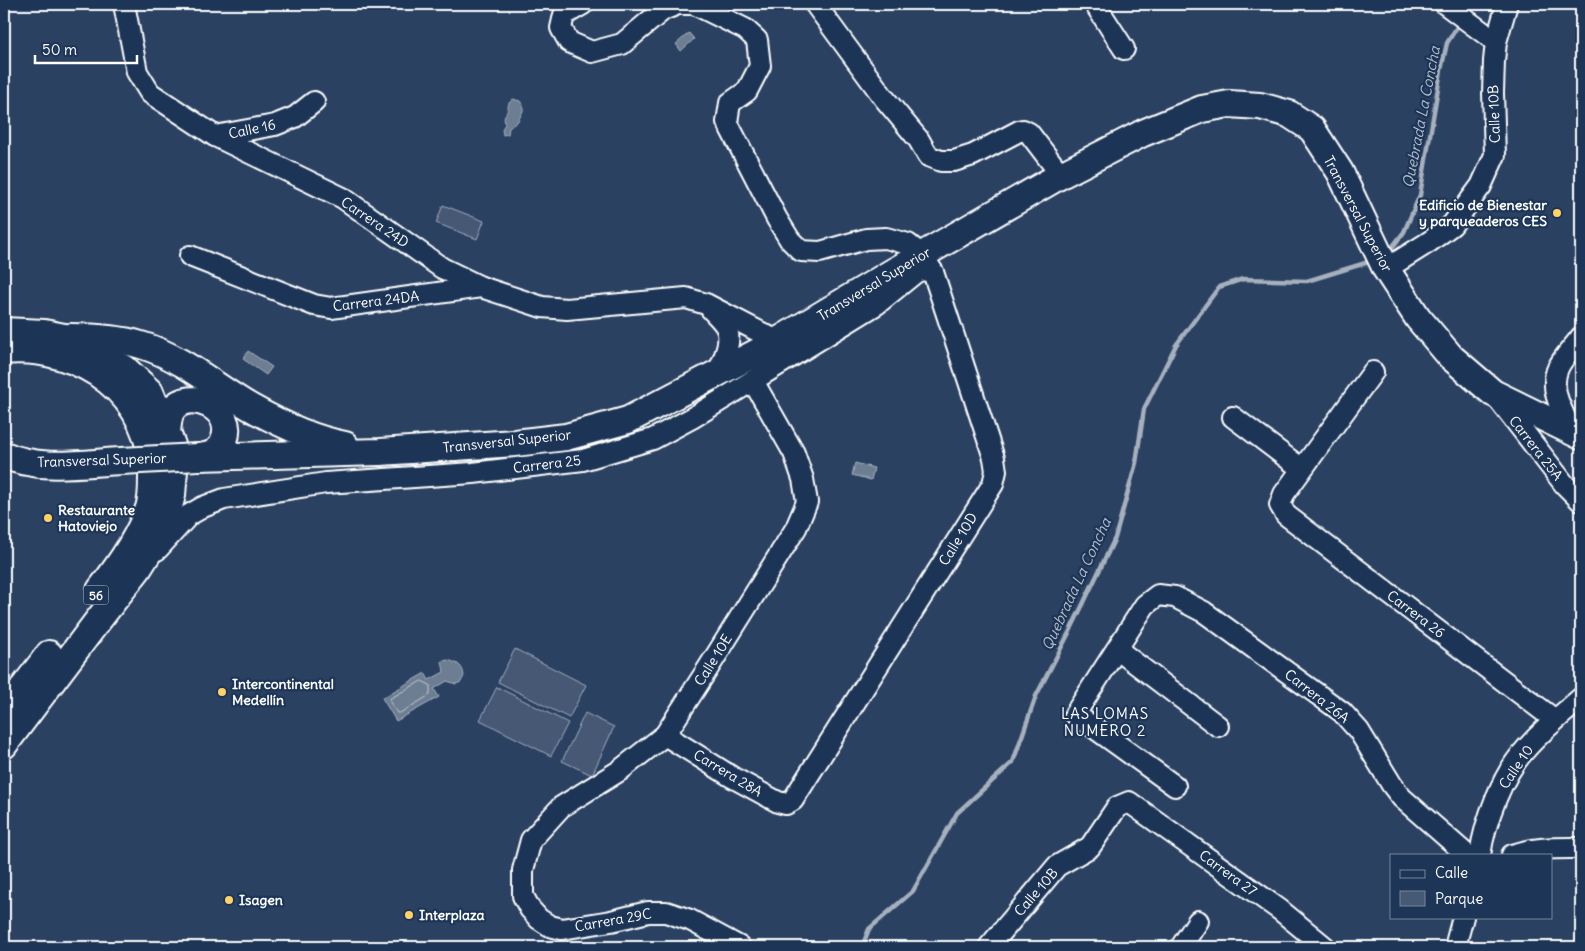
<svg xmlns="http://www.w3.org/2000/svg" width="1585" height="951" viewBox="0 0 1585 951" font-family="Delius,sans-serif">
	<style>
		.green { fill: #465975; stroke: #a2acba }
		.water { fill: #6d7d92; stroke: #a7b1be }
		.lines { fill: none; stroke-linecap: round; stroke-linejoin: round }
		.shore { stroke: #c5cbd3; stroke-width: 1 }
		.stream { stroke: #a7b1be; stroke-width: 4.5 }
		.minor-casing { stroke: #fff; stroke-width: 24 }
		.major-casing { stroke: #fff; stroke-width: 30 }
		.minor { stroke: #1d3557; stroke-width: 20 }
		.major { stroke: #1d3557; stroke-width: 26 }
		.major-bridge-casing { stroke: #fff; stroke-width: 30; stroke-linecap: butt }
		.major-bridge { stroke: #1d3557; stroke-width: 26 }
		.poi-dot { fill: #ffd166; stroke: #1d3557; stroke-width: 2 }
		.labels { text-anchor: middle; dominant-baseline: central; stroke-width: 4.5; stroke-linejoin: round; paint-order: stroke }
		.shield { fill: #1d3557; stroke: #bbc2cd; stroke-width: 1 }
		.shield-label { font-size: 12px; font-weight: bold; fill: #fff }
		.street-label { font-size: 14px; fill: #fff; stroke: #1d3557 }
		.poi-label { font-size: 14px; font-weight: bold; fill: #fff; stroke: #1d3557; text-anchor: start }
		.water-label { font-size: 15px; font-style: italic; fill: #b6bec8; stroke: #1d3557 }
		.neighbourhood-label { font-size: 15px; letter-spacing: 1px; fill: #fff; stroke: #1d3557 }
	</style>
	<rect width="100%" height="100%" fill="#2a4161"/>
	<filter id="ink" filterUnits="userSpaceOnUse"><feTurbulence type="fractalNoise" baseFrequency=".02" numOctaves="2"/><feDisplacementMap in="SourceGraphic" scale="10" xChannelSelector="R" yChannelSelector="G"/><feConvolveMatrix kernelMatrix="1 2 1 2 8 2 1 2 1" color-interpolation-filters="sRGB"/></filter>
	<g filter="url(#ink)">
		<g class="green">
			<path d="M443 205 484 221 477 239 436 223Z"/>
			<path d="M515 649 586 685 569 718 498 682Z"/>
			<path d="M497 687 568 723 551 756 480 720Z"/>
			<path d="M585 713 614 727 592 775 562 761Z"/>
		</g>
		<g class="water">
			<path d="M689 33 694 39 681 51 676 44Z"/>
			<path d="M513 99 520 101 523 105V111L518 121 509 128 508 134 503 135 502 129 505 124C503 116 505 116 508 109 508 107 508 105 509 103Z"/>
			<path d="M248 351 272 367 266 375 243 359Z"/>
			<path d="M855 463 874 468 871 480 852 475Z"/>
			<path d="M448 660C457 663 463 665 464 676L461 682 456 684 447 681 434 689 439 697 396 721 382 698 425 673 429 680 444 672 442 661Z"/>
		</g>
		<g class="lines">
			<path class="shore" d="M422 681 430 685V695L400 713H397L390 702V699Z"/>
			<g class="stream">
				<path d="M1465 13 1471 4"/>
				<path d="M1387 254 1404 232 1420 195 1441 70 1447 43 1460 22"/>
				<path d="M862 947 869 929 913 891 957 813 1013 762 1036 696 1071 629 1115 538 1136 463 1144 409 1176 345 1219 287 1243 279 1307 281 1372 261"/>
			</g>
			<g class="minor-casing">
				<g id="minor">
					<path d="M124 4 137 72 150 93 215 136 343 198 442 268 481 287 542 307 567 309 686 298 706 304 777 341 790 344"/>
					<path d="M583 4 564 15 561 28 569 42 592 52 622 44 663 10 678 4"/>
					<path d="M815 4 884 98 919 140 928 156 941 161H954L973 155 1019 131 1023 130 1029 133 1061 175"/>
					<path d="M1095 4 1124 49"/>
					<path d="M1445 4 1496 42"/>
					<path d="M215 136 275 125 295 117 314 102"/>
					<path d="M190 256 314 305 331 308 481 287"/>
					<path d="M1386 269 1429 242 1452 225 1481 186 1495 155 1493 93 1494 61 1496 42 1507 4"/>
					<path d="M711 309C716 315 723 321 726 327 733 341 723 360 718 373"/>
					<path d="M1373 372 1284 494 1280 505 1286 515 1555 720"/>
					<path d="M1496 396 1565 485 1581 501"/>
					<path d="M1233 417 1302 469"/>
					<path d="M1573 434C1564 414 1548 390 1558 368 1563 357 1574 347 1581 337"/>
					<path d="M157 550 189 515 203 507 224 499 326 483 473 473 583 460 653 439 692 418 877 304 915 273 921 270 933 272"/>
					<path d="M1118 650 1218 726"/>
					<path d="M665 735 732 777 778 802 786 804 793 800 993 484 996 471 994 458 933 272 922 255 908 244 886 238 866 239 820 252 801 251 790 240 777 219 727 122 730 103 747 91 760 66 757 40 745 29 694 4H681"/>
					<path d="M1175 786 1075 714 1145 605 1158 595 1175 597 1204 612 1342 712 1359 731 1392 785 1402 798 1467 855"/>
					<path d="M1480 855C1485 821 1502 775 1525 750 1542 730 1562 715 1581 698"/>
					<path d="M1512 855C1535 847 1557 848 1581 848"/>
					<path d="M740 947 690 920 666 912H648L611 921 562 929 550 926 539 919 530 909 523 896V870L531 840 561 807 619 771 665 735 707 670 796 528 807 502 803 479 794 453 753 381"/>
					<path d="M989 947 1057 866 1090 847 1117 807 1129 802 1280 910 1325 947"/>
					<path d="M1181 947 1198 921"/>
					<path d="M1455 947 1463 917"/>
				</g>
			</g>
			<g class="major-casing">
				<g id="major">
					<path d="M4 331 44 333 64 337 124 368 150 392 172 445 174 470 172 495 166 518 155 542 138 569 96 623 4 745"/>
					<path d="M70 337C94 337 118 338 141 345 182 357 214 386 250 407 280 424 312 439 345 445"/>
					<path d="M4 351C81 344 155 396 152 478 152 487 152 499 149 508 139 537 118 567 100 590"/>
					<path d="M167 432C168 425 168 416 172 410 188 387 237 408 224 441 219 453 211 455 200 457"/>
					<path d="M4 455C40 471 83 463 121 461"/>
					<path d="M198 457 380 452 515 443 566 437 628 420 771 345 891 273 1061 175 1143 133 1202 109 1229 104 1260 106 1289 114 1312 129 1340 172 1386 269 1418 318 1451 357 1493 393 1581 436"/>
					<path d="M4 713 49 654"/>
				</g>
			</g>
			<use href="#minor" class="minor"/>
			<use href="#major" class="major"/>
			<g class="major-bridge-casing">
				<path id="major-bridge" d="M121 461 198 457"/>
			</g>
			<use href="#major-bridge" class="major-bridge"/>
		</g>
	</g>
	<g class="poi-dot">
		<circle cx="1557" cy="213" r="5"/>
		<circle cx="48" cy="518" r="5"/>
		<circle cx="222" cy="692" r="5"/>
		<circle cx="229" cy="900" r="5"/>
		<circle cx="409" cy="915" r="5"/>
	</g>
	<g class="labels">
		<rect class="shield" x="83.5" y="585.5" width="25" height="19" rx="4"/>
		<g class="shield-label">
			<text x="96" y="595">56</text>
		</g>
		<g class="street-label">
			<text transform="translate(1494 114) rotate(-92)">Calle 10B</text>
			<text transform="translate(252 129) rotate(-12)">Calle 16</text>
			<text transform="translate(1358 214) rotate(62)">Transversal Superior</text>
			<text transform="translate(375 222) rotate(34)">Carrera 24D</text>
			<text transform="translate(874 284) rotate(-31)">Transversal Superior</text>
			<text transform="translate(376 301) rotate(-7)">Carrera 24DA</text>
			<text transform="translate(507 441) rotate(-6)">Transversal Superior</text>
			<text transform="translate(1536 448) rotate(52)">Carrera 25A</text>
			<text transform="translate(102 460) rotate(-2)">Transversal Superior</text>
			<text transform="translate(547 464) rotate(-7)">Carrera 25</text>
			<text transform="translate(958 539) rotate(-58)">Calle 10D</text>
			<text transform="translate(1416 614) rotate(37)">Carrera 26</text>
			<text transform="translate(713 660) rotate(-58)">Calle 10E</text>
			<text transform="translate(1317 696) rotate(38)">Carrera 26A</text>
			<text transform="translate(1516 767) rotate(-56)">Calle 10</text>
			<text transform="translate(728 773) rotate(31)">Carrera 28A</text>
			<text transform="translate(1228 873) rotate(36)">Carrera 27</text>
			<text transform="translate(1036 892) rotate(-49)">Calle 10B</text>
			<text transform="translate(613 920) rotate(-10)">Carrera 29C</text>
		</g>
		<g class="poi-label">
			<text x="1547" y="205" text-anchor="end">Edificio de Bienestar<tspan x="1547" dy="16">y parqueaderos CES</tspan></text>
			<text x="58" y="510">Restaurante<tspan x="58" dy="16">Hatoviejo</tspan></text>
			<text x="232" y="684">Intercontinental<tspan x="232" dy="16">Medellín</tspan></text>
			<text x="239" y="900">Isagen</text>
			<text x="419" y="915">Interplaza</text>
		</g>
		<g class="water-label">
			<text transform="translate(1421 117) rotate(-79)">Quebrada La Concha</text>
			<text transform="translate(1076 584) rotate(-65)">Quebrada La Concha</text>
		</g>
		<g class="neighbourhood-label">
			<text x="1105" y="713">LAS LOMAS<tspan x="1105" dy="17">NUMERO 2</tspan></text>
		</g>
	</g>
	<rect width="1585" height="951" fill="none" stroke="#1d3557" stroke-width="20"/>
	<rect x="10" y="10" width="1565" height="931" fill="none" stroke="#fff" stroke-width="2" filter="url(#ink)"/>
	<rect x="1390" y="854" width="162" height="65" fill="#1d3557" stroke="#77869a"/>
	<rect x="1400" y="870" width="25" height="8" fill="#1d3557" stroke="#77869a"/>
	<text x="1435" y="878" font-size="15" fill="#ffffff">Calle</text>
	<rect x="1400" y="891" width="25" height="15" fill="#465975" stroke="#77869a"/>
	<text x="1435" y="904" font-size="15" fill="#ffffff">Parque</text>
	<path d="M35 55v8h102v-8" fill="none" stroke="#ffffff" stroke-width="2.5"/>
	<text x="42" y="55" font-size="15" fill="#ffffff" stroke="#1d3557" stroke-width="4" paint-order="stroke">50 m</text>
</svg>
